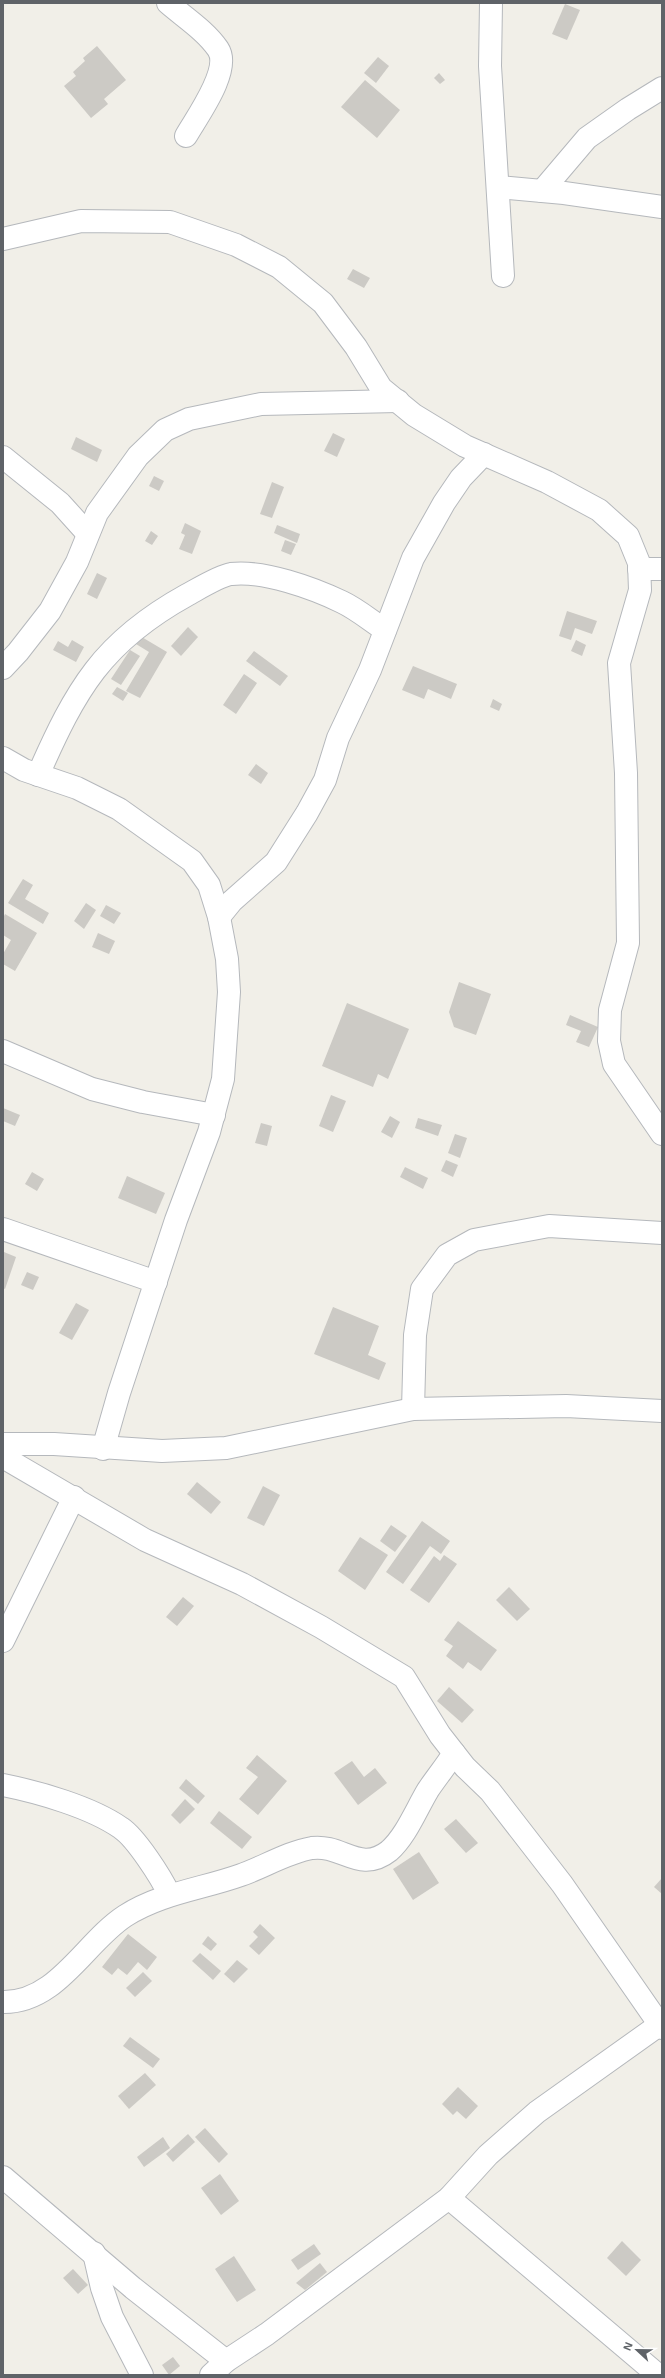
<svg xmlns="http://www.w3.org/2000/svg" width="665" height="2378" viewBox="0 0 665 2378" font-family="Helvetica,sans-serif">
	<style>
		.building { fill: #cccac5 }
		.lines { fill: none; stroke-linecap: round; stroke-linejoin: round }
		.street-casing { stroke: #b5b8bc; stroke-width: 24 }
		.street { stroke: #fff; stroke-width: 22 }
	</style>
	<rect width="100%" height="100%" fill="#f1efe8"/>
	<g class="building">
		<path d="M565 4 580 10 567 40 552 34Z"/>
		<path d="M97 46 126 80 104 99 108 104 91 118 64 86 76 76 73 72 85 61 83 58Z"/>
		<path d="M378 57 389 66 376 83 364 73Z"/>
		<path d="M439 73 445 80 440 84 434 78Z"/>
		<path d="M365 80 400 110 377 138 341 107Z"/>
		<path d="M353 269 370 278 364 288 347 279Z"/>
		<path d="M333 433 345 439 337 457 324 451Z"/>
		<path d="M76 437 102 450 97 462 71 449Z"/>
		<path d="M154 476 164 481 159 491 149 486Z"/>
		<path d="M272 482 284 487 272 518 260 514Z"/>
		<path d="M185 523 201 531 192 554 179 549 185 535 181 533Z"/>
		<path d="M277 525 300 534 297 543 274 533Z"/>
		<path d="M151 531 158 536 152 545 145 541Z"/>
		<path d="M285 540 296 544 291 555 281 551Z"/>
		<path d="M97 573 107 578 97 599 87 594Z"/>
		<path d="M567 611 597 621 592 634 575 628 571 640 559 636Z"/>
		<path d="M188 627 198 637 181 656 171 646Z"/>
		<path d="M140 636 167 652 140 698 126 691 149 652 136 644Z"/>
		<path d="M72 640 84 647 76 662 53 650 58 641 68 647Z"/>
		<path d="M576 640 586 645 582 656 571 651Z"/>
		<path d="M130 650 140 656 121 685 111 679Z"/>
		<path d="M254 651 288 676 280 686 246 661Z"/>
		<path d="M413 666 457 684 451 699 428 689 424 699 402 690Z"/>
		<path d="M244 674 257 683 236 714 223 705Z"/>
		<path d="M117 687 128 693 123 701 112 694Z"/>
		<path d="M493 699 502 704 499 711 490 707Z"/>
		<path d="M256 764 268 773 261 784 248 775Z"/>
		<path d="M23 879 33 885 25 899 49 913 43 924 8 903Z"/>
		<path d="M86 903 96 910 84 929 74 921Z"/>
		<path d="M106 905 121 913 114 924 100 916Z"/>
		<path d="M5 914 37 933 15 971 3 964V954L11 940 3 935V918Z"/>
		<path d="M98 933 115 941 109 954 92 947Z"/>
		<path d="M459 982 491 994 476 1035 454 1027 449 1012Z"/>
		<path d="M347 1003 409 1029 388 1079 378 1074 373 1087 322 1066Z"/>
		<path d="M570 1015 598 1027 589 1047 576 1042 581 1031 566 1025Z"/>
		<path d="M331 1095 346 1101 333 1132 319 1126Z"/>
		<path d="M3 1108 20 1115 15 1126 3 1121Z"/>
		<path d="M390 1116 400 1122 392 1138 381 1132Z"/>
		<path d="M418 1118 442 1125 438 1136 415 1128Z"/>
		<path d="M261 1123 272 1126 267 1146 255 1143Z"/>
		<path d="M455 1134 467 1138 460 1158 448 1153Z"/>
		<path d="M446 1160 458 1165 453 1177 441 1171Z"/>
		<path d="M405 1167 428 1178 423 1189 400 1177Z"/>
		<path d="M32 1172 44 1179 37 1191 25 1184Z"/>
		<path d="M127 1176 165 1193 156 1214 118 1198Z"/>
		<path d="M4 1252 16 1257 5 1289 3 1288Z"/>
		<path d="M27 1272 39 1277 33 1290 21 1285Z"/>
		<path d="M76 1303 89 1310 72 1340 59 1333Z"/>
		<path d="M333 1307 379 1326 368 1355 386 1363 379 1380 314 1354Z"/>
		<path d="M197 1482 221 1502 211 1514 187 1494Z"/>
		<path d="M263 1486 280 1495 264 1526 247 1518Z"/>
		<path d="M422 1521 450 1541 441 1554 430 1546 403 1584 386 1572Z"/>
		<path d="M391 1525 407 1536 395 1552 380 1541Z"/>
		<path d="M360 1537 388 1555 365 1590 338 1571Z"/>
		<path d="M444 1555 457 1564 429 1603 410 1590 434 1556 440 1561Z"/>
		<path d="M509 1587 530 1609 517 1621 496 1600Z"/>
		<path d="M183 1597 194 1606 177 1626 166 1617Z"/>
		<path d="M458 1621 497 1650 481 1671 468 1662 463 1669 446 1656 453 1646 444 1640Z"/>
		<path d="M449 1687 474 1710 462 1723 437 1701Z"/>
		<path d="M257 1755 287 1781 258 1815 239 1799 258 1777 246 1768Z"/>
		<path d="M352 1761 364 1777 375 1768 387 1783 358 1805 334 1773Z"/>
		<path d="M186 1779 205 1796 198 1804 179 1788Z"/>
		<path d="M185 1799 195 1809 180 1824 171 1815Z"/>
		<path d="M219 1811 252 1837 242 1849 210 1823Z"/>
		<path d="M456 1819 478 1843 466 1853 444 1829Z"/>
		<path d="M419 1852 439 1883 413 1900 393 1869Z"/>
		<path d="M662 1878V1894L654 1887Z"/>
		<path d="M260 1924 275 1938 259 1955 249 1946 258 1937 253 1932Z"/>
		<path d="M128 1934 157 1957 147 1970 138 1962 127 1975 118 1968 112 1975 102 1967Z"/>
		<path d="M208 1936 217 1944 211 1951 202 1944Z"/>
		<path d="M200 1953 221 1971 213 1980 192 1961Z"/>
		<path d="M237 1960 248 1969 234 1983 224 1974Z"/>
		<path d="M143 1972 152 1981 135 1997 126 1988Z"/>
		<path d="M130 2037 160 2059 153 2068 123 2046Z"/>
		<path d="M145 2073 156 2085 129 2109 118 2096Z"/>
		<path d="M458 2087 478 2106 466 2119 457 2111 453 2115 442 2104Z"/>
		<path d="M205 2128 228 2154 219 2163 195 2137Z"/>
		<path d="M188 2134 195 2142 173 2162 166 2154Z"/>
		<path d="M163 2137 170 2148 144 2167 137 2157Z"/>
		<path d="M220 2174 239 2201 221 2215 201 2188Z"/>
		<path d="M622 2241 641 2260 626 2276 607 2258Z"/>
		<path d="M314 2244 321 2254 298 2270 291 2260Z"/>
		<path d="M234 2256 256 2290 237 2302 215 2269Z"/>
		<path d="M320 2263 327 2272 305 2290 296 2283Z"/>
		<path d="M73 2269 88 2285 78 2294 63 2278Z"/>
		<path d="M173 2357 180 2366 169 2375 162 2365Z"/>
	</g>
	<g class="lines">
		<g class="street-casing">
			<g id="street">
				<path d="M168 3C184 17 206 31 218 49 232 70 196 118 186 136"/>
				<path d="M491 3 490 66 503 276"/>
				<path d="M498 187 564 193 662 207"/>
				<path d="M542 191 587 138 628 109 662 88"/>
				<path d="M3 239 81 221 170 222 236 245 279 267 323 303 356 347 381 388 414 415 465 446 547 482 599 510 628 536 639 563 640 590 619 663 626 773 628 943 610 1010 609 1041 614 1064 662 1134"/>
				<path d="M3 457 60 503 87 533"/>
				<path d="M639 569H662"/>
				<path d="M3 668 18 652 50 611 77 562 97 513 138 456 165 430 189 419 261 404 398 401"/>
				<path d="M3 758 24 770 77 788 119 809 192 861 209 885 219 917 227 959 229 992 223 1079 209 1132 176 1220 119 1393 103 1449"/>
				<path d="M38 775C76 689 102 642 187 595 198 589 219 576 231 574 263 570 313 588 342 602 357 609 371 621 385 630"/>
				<path d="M219 917 232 901 276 862 307 813 325 780 338 738 370 670 413 558 444 503 461 478 484 454"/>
				<path d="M3 1051 92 1089 143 1102 214 1115"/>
				<path d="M3 1229 156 1282"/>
				<path d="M413 1409 415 1335 422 1289 447 1255 474 1240 549 1226 662 1233"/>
				<path d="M3 1444H54L162 1451 226 1448 413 1409 566 1406 662 1411"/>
				<path d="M3 1457 145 1540 242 1584 321 1627 404 1677 440 1735 465 1767 490 1791 562 1884 662 2028"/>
				<path d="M3 1641 74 1497"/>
				<path d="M3 1785C38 1792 91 1807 121 1828 136 1838 161 1877 169 1894"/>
				<path d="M3 2002C57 2003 85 1942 125 1916 161 1893 202 1889 241 1875 264 1867 288 1852 312 1848 342 1844 360 1874 389 1851 406 1836 416 1810 428 1790 436 1778 446 1766 454 1753"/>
				<path d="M3 2177 133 2288 226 2361"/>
				<path d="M449 2198 658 2375"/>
				<path d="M94 2253 102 2288 112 2317 142 2375"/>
				<path d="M211 2375 226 2361 267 2334 449 2198 488 2155 537 2112 662 2023"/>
			</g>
		</g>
		<use href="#street" class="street"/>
	</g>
	<rect width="665" height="2378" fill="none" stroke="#5f6368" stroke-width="8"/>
	<g transform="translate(637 2350) rotate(292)" stroke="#ffffff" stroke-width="3" paint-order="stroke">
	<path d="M0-3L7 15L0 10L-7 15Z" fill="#5f6368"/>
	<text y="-6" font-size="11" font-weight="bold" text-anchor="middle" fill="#5f6368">N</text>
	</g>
</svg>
